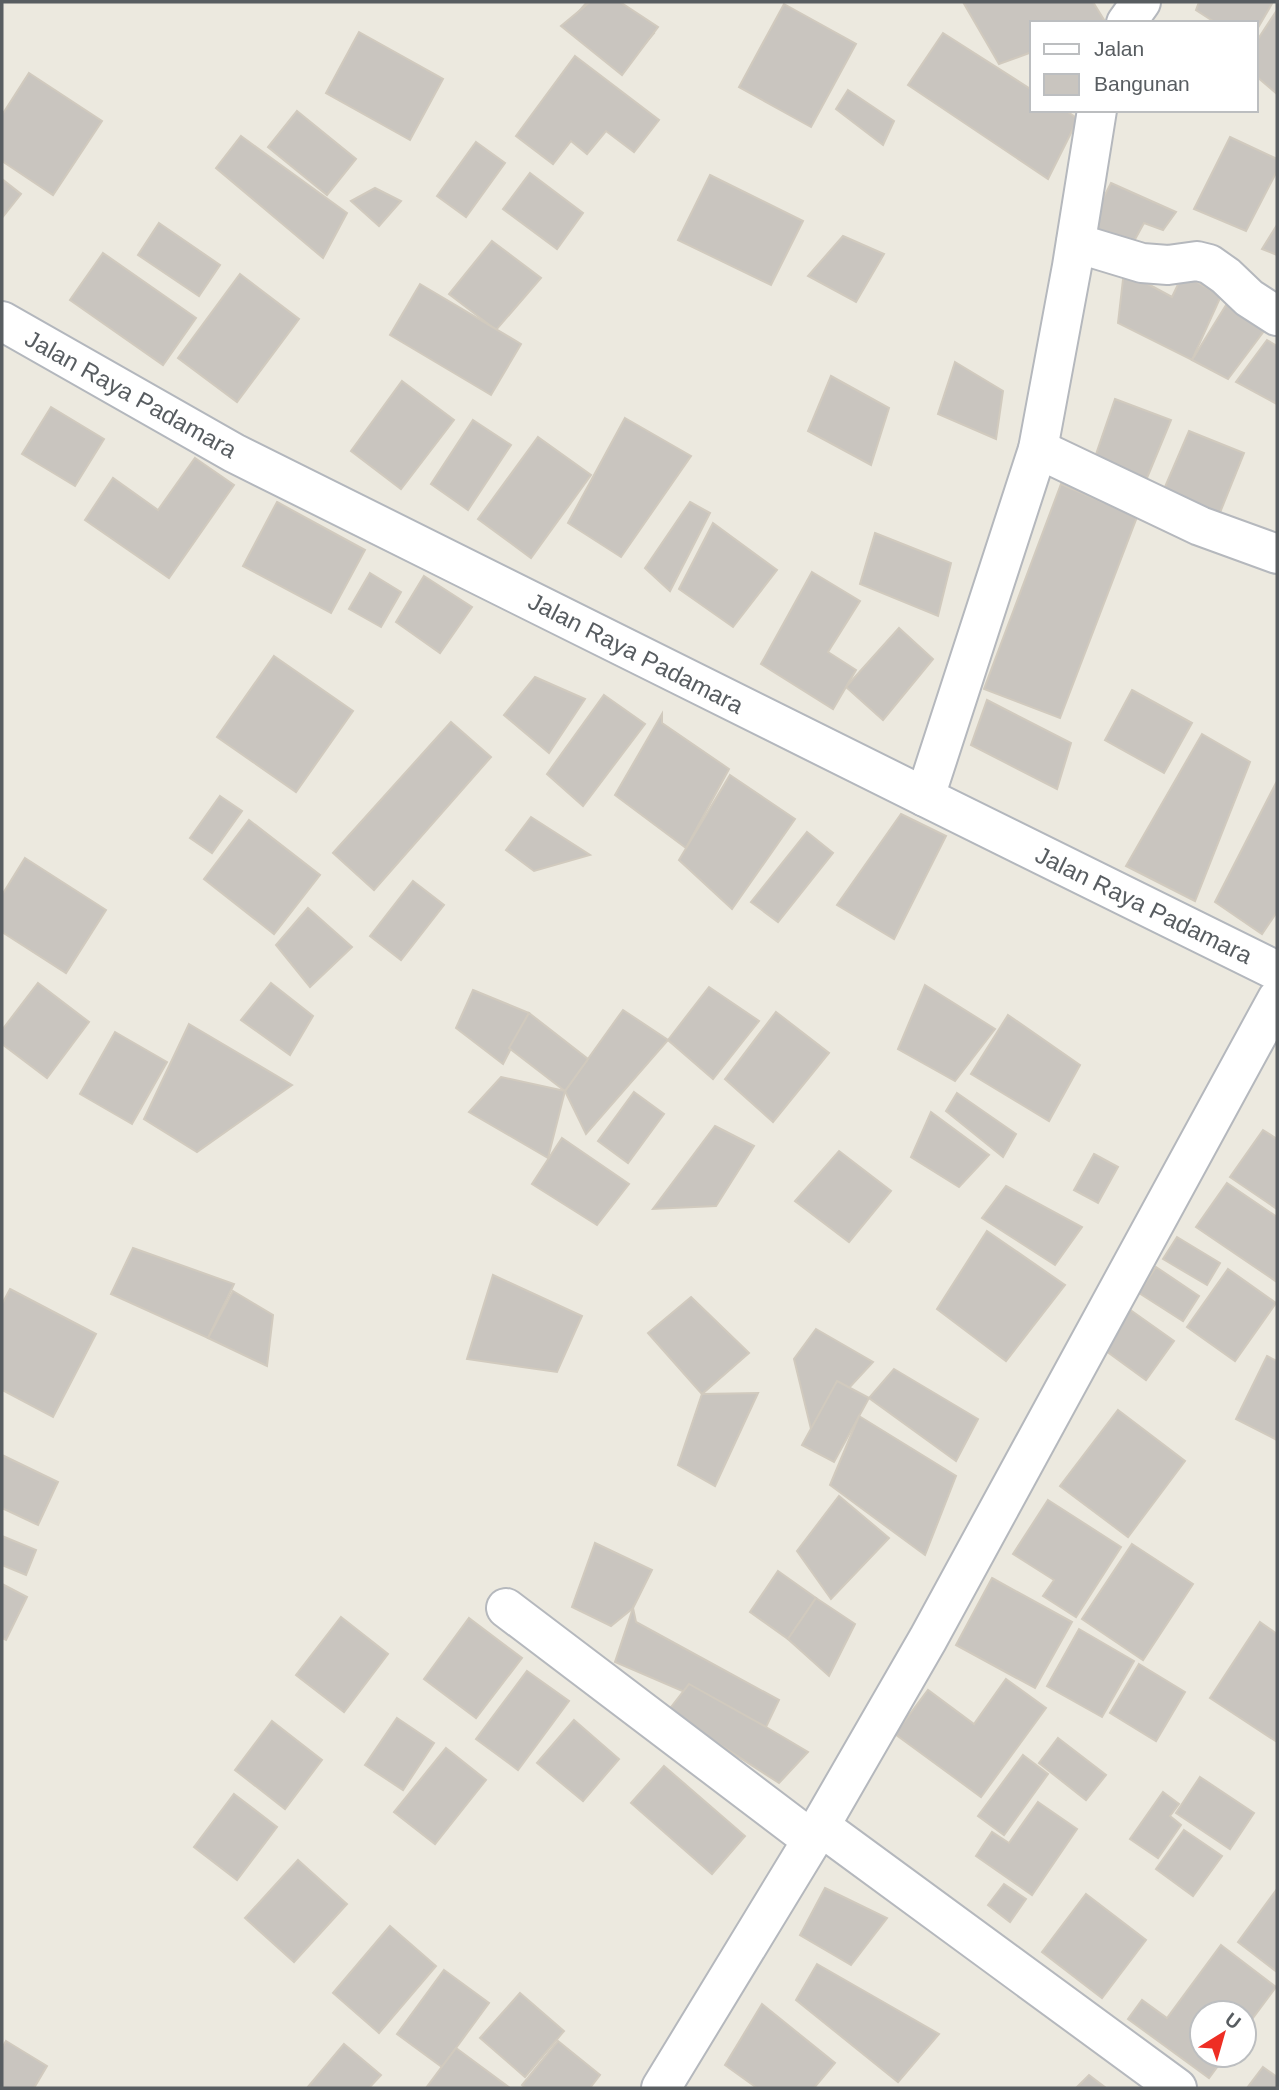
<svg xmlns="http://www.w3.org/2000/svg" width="1279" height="2090" viewBox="0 0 1279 2090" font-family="Helvetica,sans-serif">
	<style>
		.building { fill: #c9c5bf; stroke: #d1cabe; stroke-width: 2 }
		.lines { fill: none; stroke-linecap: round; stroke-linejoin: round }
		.minor-casing { stroke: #b5b8bd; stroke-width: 42 }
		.tertiary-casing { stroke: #b5b8bd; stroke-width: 42 }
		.secondary-casing { stroke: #b3b7bd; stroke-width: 42 }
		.minor { stroke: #fff; stroke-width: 38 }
		.tertiary { stroke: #fff; stroke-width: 38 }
		.secondary { stroke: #fff; stroke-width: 38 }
		.labels { text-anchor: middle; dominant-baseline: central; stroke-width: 7; stroke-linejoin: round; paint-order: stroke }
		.street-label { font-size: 24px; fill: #585d61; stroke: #fff }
	</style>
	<rect width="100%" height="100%" fill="#ece9df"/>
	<g class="building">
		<path d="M587 2H618L654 33 623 69 569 23Z"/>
		<path d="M590 2H620L658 27 622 75 561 26Z"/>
		<path d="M963 2H1093L1106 23H1032V52L999 64Z"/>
		<path d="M1199 2H1273L1256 31V23H1216L1196 10Z"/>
		<path d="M784 4 856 44 811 127 739 87Z"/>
		<path d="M1277 10V94L1256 76V42Z"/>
		<path d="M359 32 443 79 410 140 326 93Z"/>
		<path d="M943 33 1032 90V110H1065L1078 119 1048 179 908 85Z"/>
		<path d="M575 56 659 120 634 152 606 131 587 154 571 141 553 164 516 136Z"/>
		<path d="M29 73 102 121 53 195 2 161V115Z"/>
		<path d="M848 90 894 121 883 145 836 109Z"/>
		<path d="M297 111 356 159 327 195 268 147Z"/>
		<path d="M241 136 347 213 323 258 216 168Z"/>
		<path d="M1230 137 1277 159V171L1246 231 1194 209Z"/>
		<path d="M476 142 505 163 466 217 437 196Z"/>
		<path d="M530 173 583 213 557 249 503 209Z"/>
		<path d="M710 175 803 221 771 285 678 240Z"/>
		<path d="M2 179 21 194 2 218Z"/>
		<path d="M1111 183 1176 212 1163 230 1144 223 1133 243 1089 226Z"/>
		<path d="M375 188 401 201 379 226 351 201Z"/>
		<path d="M159 223 220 265 199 296 138 255Z"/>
		<path d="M1277 225V255L1262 249Z"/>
		<path d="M843 236 884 254 856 302 808 276Z"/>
		<path d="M492 241 541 278 496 330 449 294Z"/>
		<path d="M103 253 196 318 163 365 70 300Z"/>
		<path d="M1124 271 1172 297 1183 274 1221 296 1192 360 1118 323Z"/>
		<path d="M240 274 299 319 237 402 178 358Z"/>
		<path d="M420 284 521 344 491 395 390 335Z"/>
		<path d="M1228 302 1267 327 1228 379 1192 360Z"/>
		<path d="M1267 340 1277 346V404L1236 382Z"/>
		<path d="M955 362 1003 391 996 439 938 414Z"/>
		<path d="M831 376 889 408 871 465 808 431Z"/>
		<path d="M402 381 454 420 401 489 351 451Z"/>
		<path d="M1115 399 1171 420 1142 490 1093 463Z"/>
		<path d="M51 407 104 439 75 486 22 454Z"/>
		<path d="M625 418 691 456 621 557 568 523Z"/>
		<path d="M473 420 511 445 468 510 431 484Z"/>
		<path d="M1189 431 1244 453 1217 520 1159 501Z"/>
		<path d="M538 437 591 475 531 558 478 519Z"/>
		<path d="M195 458 234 485 169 578 85 520 113 478 158 510Z"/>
		<path d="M1061 484 1137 517 1060 718 984 689Z"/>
		<path d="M277 502 365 550 331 613 243 566Z"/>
		<path d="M690 502 710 513 670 591 645 568Z"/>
		<path d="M713 523 777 570 733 627 679 589Z"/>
		<path d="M875 533 951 563 938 616 860 584Z"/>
		<path d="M812 572 860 601 828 652 856 670 833 709 761 664Z"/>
		<path d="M370 573 401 592 381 627 349 609Z"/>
		<path d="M424 576 472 607 440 653 396 622Z"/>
		<path d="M899 628 933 659 883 720 846 687Z"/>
		<path d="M274 656 353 711 296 792 217 737Z"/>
		<path d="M535 677 585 699 549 753 504 715Z"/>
		<path d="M1132 690 1192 723 1164 773 1105 740Z"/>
		<path d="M604 695 645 724 583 806 547 774Z"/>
		<path d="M987 700 1071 743 1057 789 971 745Z"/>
		<path d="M662 714V723L729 769 686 848 615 795Z"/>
		<path d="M451 722 491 757 374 890 333 853Z"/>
		<path d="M1202 734 1250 762 1195 901 1126 866Z"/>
		<path d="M730 775 795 819 732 909 679 860Z"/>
		<path d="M1276 783 1277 784V912L1262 934 1215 902Z"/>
		<path d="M220 796 242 811 212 853 190 838Z"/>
		<path d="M901 814 946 836 894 939 837 905Z"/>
		<path d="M531 817 590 855 534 871 506 850Z"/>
		<path d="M249 820 320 875 274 934 204 879Z"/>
		<path d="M807 832 833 853 778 922 751 902Z"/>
		<path d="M25 858 106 910 66 973 2 932V895Z"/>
		<path d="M413 881 444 905 401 960 370 936Z"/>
		<path d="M308 908 352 947 310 987 276 945Z"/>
		<path d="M38 983 89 1022 47 1078 2 1044V1030Z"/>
		<path d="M271 983 313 1016 290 1055 241 1020Z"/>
		<path d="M925 985 995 1029 955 1081 898 1049Z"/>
		<path d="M709 987 759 1021 713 1079 668 1040Z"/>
		<path d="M473 990 529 1013 503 1064 456 1028Z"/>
		<path d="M623 1010 668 1040 586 1134 565 1091Z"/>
		<path d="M776 1012 829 1053 773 1122 725 1079Z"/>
		<path d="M529 1013 588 1059 565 1091 509 1048Z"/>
		<path d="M1008 1015 1080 1065 1049 1121 971 1074Z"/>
		<path d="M189 1024 292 1085 197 1152 144 1119Z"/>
		<path d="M115 1032 167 1062 132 1124 80 1094Z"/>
		<path d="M501 1077 565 1091 548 1158 469 1112Z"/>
		<path d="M634 1092 664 1114 628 1163 598 1141Z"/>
		<path d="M957 1093 1016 1134 1003 1157 946 1111Z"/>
		<path d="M931 1112 989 1155 959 1187 911 1157Z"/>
		<path d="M715 1126 754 1146 716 1206 653 1209Z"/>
		<path d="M1263 1130 1277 1139V1209L1230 1177Z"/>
		<path d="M562 1138 629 1184 597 1225 532 1184Z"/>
		<path d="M839 1151 891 1191 849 1242 795 1201Z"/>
		<path d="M1094 1154 1118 1167 1098 1203 1074 1190Z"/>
		<path d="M1227 1183 1277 1217V1282L1196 1227Z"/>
		<path d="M1006 1186 1082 1227 1055 1265 982 1218Z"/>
		<path d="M987 1231 1065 1285 1006 1361 937 1309Z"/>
		<path d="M1177 1237 1220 1263 1207 1285 1163 1259Z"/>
		<path d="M133 1248 234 1284 208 1338 111 1294Z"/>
		<path d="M1156 1267 1199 1296 1183 1321 1139 1293Z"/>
		<path d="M1228 1269 1276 1303 1235 1361 1187 1327Z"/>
		<path d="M493 1275 582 1316 557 1372 467 1359Z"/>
		<path d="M10 1289 96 1334 53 1417 2 1390V1304Z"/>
		<path d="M233 1291 273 1315 267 1366 208 1338Z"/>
		<path d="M691 1297 749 1353 702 1394 648 1333Z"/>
		<path d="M1129 1309 1174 1341 1146 1380 1102 1348Z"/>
		<path d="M816 1329 873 1362 811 1429 794 1359Z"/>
		<path d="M1267 1356 1277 1361V1440L1236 1419Z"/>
		<path d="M894 1369 978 1419 956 1461 869 1398Z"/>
		<path d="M837 1381 869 1398 834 1462 802 1445Z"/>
		<path d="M758 1393 715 1486 678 1465 702 1394Z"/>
		<path d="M1118 1410 1185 1461 1128 1537 1060 1486Z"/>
		<path d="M859 1416 956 1476 925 1555 830 1485Z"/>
		<path d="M2 1455 58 1482 38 1525 2 1508Z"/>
		<path d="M839 1496 889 1538 831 1599 797 1551Z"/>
		<path d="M1048 1500 1121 1547 1076 1617 1043 1596 1054 1580 1013 1554Z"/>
		<path d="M2 1536 36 1550 26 1575 2 1565Z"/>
		<path d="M595 1543 652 1570 633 1608 611 1626 572 1607Z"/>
		<path d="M1132 1544 1193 1584 1143 1660 1082 1619Z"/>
		<path d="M778 1571 816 1598 788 1639 750 1612Z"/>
		<path d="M992 1578 1072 1622 1035 1688 956 1645Z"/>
		<path d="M2 1584 27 1597 6 1640 2 1638Z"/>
		<path d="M816 1598 855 1624 829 1676 788 1639Z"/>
		<path d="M633 1608 636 1622 779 1700 766 1727 615 1662Z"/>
		<path d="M341 1617 388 1654 344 1712 296 1675Z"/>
		<path d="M469 1618 522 1658 476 1718 424 1679Z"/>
		<path d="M1260 1622 1277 1634V1742L1210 1698Z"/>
		<path d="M1079 1629 1134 1661 1102 1717 1047 1686Z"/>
		<path d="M1139 1664 1185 1692 1156 1741 1110 1713Z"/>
		<path d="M527 1671 569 1701 518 1770 476 1739Z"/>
		<path d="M1006 1679 1046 1708 981 1797 895 1734 928 1690 974 1724Z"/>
		<path d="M689 1684 766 1727 808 1752 779 1783 668 1711Z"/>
		<path d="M397 1718 434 1743 403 1790 365 1765Z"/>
		<path d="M574 1720 619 1759 583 1801 537 1763Z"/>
		<path d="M272 1721 322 1760 285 1809 235 1770Z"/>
		<path d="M1058 1738 1106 1775 1086 1800 1039 1763Z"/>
		<path d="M446 1748 486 1780 435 1844 394 1812Z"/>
		<path d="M1023 1755 1048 1774 1004 1835 978 1816Z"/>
		<path d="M664 1766 745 1836 712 1874 631 1803Z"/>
		<path d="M1200 1777 1254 1813 1230 1849 1176 1813Z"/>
		<path d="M1163 1792 1179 1804 1170 1816 1181 1825 1158 1858 1130 1839Z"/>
		<path d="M234 1794 277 1827 237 1880 194 1847Z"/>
		<path d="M1038 1802 1077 1829 1032 1895 976 1856 992 1832 1009 1843Z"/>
		<path d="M1184 1830 1222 1856 1193 1896 1156 1869Z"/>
		<path d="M298 1860 347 1904 294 1962 245 1918Z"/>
		<path d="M1004 1884 1026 1899 1010 1922 988 1905Z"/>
		<path d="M825 1888 887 1918 851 1965 800 1935Z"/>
		<path d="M1277 1889V1972L1238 1942Z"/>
		<path d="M1086 1894 1146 1940 1102 1998 1042 1952Z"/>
		<path d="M390 1926 436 1966 379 2033 333 1993Z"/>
		<path d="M1221 1945 1276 1987 1244 2030V2013H1202V2055H1226L1209 2078 1128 2019 1142 2000 1167 2018Z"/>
		<path d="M817 1964 939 2034 898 2082 796 2000Z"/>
		<path d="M444 1970 489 2003 442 2067 397 2034Z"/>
		<path d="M520 1993 564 2031 525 2077 480 2038Z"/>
		<path d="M762 2004 835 2063 814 2088H757L725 2065Z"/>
		<path d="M6 2041 47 2066 34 2088H2V2048Z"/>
		<path d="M558 2041 600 2075 590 2088H526L522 2085Z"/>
		<path d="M344 2044 381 2075 369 2088H307Z"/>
		<path d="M456 2048 510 2088H426Z"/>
		<path d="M1263 2067 1277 2077V2088H1247Z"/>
		<path d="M1089 2075 1106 2088H1076Z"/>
	</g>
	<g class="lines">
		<g class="minor-casing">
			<g id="minor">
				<path d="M1126 23 1141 2"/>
				<path d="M1076 243 1142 263 1168 265 1197 261 1209 264 1226 276 1249 298 1277 316"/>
				<path d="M1038 449 1200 526 1277 554"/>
				<path d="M925 797 1038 449 1072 266 1097 110"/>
				<path d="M506 1608 812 1840"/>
				<path d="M820 1826 1177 2088"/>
			</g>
		</g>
		<g class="tertiary-casing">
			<path id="tertiary" d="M661 2088 812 1840 928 1639 1277 999"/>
		</g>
		<g class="secondary-casing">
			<path id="secondary" d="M2 321 234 453 925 797 1277 971"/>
		</g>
		<use href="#minor" class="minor"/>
		<use href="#tertiary" class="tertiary"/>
		<use href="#secondary" class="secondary"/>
	</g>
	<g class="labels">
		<g class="street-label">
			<text transform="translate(131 394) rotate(29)">Jalan Raya Padamara</text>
			<text transform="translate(636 653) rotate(27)">Jalan Raya Padamara</text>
			<text transform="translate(1144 905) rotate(26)">Jalan Raya Padamara</text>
		</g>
	</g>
	<rect width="1279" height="2090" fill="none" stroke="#585d61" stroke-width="7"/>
	<rect x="1030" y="21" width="228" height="91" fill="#ffffff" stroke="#bcbec0" stroke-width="2"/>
	<rect x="1044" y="44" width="35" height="10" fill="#ffffff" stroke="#bcbec0" stroke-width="2"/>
	<text x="1094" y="56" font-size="21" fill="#585d61">Jalan</text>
	<rect x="1044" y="74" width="35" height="21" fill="#c9c5bf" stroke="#bcbec0" stroke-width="2"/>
	<text x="1094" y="91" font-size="21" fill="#585d61">Bangunan</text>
	<g transform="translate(1223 2034) rotate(37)"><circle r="33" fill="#ffffff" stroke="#bcbec0" stroke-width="2"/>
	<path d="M0-5L12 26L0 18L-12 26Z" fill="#ee2e24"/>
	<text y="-10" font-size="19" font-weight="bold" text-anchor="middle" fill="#585d61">U</text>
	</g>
</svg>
